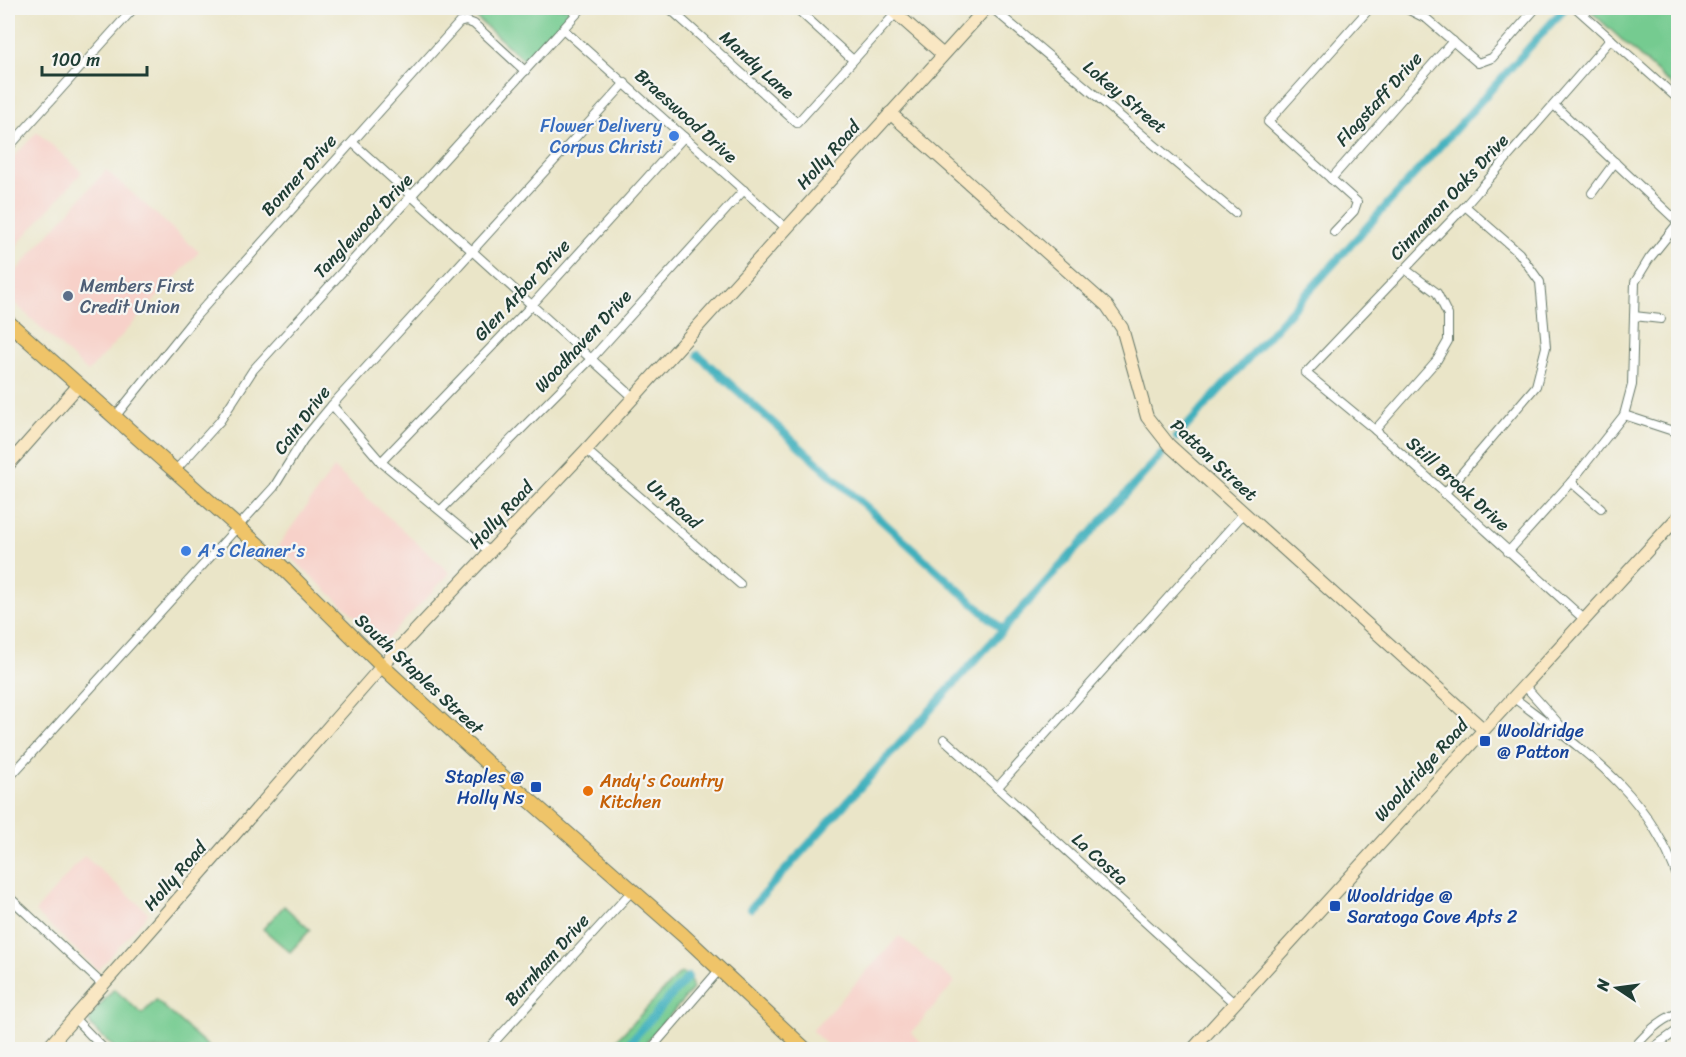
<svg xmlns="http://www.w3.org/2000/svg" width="1686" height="1057" viewBox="0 0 1686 1057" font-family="Sriracha,sans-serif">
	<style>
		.built { fill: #f7d1c9 }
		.green { fill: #75cb90; stroke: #4a8462; stroke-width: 1.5 }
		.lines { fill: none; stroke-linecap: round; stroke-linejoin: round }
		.canal { stroke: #41b0bd; stroke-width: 8 }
		.street-casing { stroke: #667868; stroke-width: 10 }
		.secondary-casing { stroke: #667868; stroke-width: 14 }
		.primary-casing { stroke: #667868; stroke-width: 16 }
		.street { stroke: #fff; stroke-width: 8 }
		.secondary { stroke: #f9e7c3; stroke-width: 12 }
		.primary { stroke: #efc469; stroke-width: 14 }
		.shop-dot { fill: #3f7fe0; stroke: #f6f6f2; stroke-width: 2 }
		.service-dot { fill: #5c6f8a; stroke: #f6f6f2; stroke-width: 2 }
		.transit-dot { fill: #1a4fb4; stroke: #f6f6f2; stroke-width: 2 }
		.food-dot { fill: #e8710a; stroke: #f6f6f2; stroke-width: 2 }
		.labels { text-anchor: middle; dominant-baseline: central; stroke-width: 4.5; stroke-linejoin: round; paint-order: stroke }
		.street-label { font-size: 18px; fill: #1f3d34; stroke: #f6f6f2 }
		.shop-label { font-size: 18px; fill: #366cbe; stroke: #f6f6f2; text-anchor: end }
		.service-label { font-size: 18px; fill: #4e5e75; stroke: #f6f6f2; text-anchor: start }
		.transit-label { font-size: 18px; fill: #164399; stroke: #f6f6f2; text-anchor: start }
		.food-label { font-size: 18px; fill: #c56008; stroke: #f6f6f2; text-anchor: start }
	</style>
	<rect width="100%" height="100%" fill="#f6f6f2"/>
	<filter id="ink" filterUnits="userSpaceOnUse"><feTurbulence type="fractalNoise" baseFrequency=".0167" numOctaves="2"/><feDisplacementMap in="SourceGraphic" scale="12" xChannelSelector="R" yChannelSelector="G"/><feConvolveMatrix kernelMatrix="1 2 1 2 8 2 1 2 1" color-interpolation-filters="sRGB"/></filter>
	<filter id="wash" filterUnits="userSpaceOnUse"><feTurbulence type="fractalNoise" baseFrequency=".008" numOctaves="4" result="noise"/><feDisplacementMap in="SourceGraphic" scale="24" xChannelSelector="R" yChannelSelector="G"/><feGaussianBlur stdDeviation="1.35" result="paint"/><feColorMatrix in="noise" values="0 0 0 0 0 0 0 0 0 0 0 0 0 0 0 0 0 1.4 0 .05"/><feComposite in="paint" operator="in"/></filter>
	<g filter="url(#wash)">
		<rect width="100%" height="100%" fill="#eae5c8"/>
		<g class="built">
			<path d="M37 132 82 172 8 255V163Z"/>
			<path d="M106 170 199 252 88 372 8 297V280Z"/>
			<path d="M334 468 450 573 386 640 379 638 278 546Z"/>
			<path d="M84 856 149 913 98 970 35 912Z"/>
			<path d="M899 936 955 982 911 1033 929 1049H832L812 1031Z"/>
		</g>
		<g class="green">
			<path d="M447 8H574L527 59H523L474 16 468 14 458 17Z"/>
			<path d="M1587 8H1678V91Z"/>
			<path d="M284 906 310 930 290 952 263 929Z"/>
			<path d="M683 973 691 982 693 989 640 1049H608L679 974Z"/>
			<path d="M114 989 142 1014 156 1000 211 1049H116L92 1027 89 1021 91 1015Z"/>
		</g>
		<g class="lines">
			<g class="canal">
				<path d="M698 355 1003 630"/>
				<path d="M1177 437 1563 10"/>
				<path d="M751 908 1162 454"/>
				<path d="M623 1050 688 977"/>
			</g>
		</g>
	</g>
	<g filter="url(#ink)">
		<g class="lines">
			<g class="street-casing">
				<g id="street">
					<path d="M669 8 797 123 896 13"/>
					<path d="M796 8 853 60"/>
					<path d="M992 8 1235 213"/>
					<path d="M1405 8 1427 19 1478 63 1492 58 1536 8"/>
					<path d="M1576 8 1678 99"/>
					<path d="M563 29 786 228"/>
					<path d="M1554 105 1678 222"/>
					<path d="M353 143 632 396"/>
					<path d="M8 148 134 8"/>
					<path d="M1331 179 1453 41"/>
					<path d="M1592 193 1615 162"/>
					<path d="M1334 232 1354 211 1357 202 1268 122 1370 8"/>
					<path d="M1634 316 1661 319"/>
					<path d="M332 405 381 462 491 553"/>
					<path d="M1624 415 1676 432"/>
					<path d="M114 418 197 315 459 23 466 21 474 24 525 71"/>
					<path d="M1375 430 1437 360 1448 341V315L1437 293 1405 269"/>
					<path d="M586 450 740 584"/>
					<path d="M381 462 531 306 684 137"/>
					<path d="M174 472 220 421 253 370 582 8"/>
					<path d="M1571 482 1601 508"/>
					<path d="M1444 494 1536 386 1546 347 1540 282 1519 253 1465 206"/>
					<path d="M441 510 592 358 744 190"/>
					<path d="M1508 552 1571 482 1624 415 1632 385 1635 282 1649 259 1678 223"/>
					<path d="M1585 620 1375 430 1306 373 1465 206 1611 39"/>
					<path d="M1525 686 1568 734"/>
					<path d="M1514 698C1583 750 1649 792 1678 879"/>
					<path d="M944 739 1234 1003"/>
					<path d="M8 779 274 487 303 440 332 405 625 83"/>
					<path d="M997 788 1244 513"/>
					<path d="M8 896 103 985"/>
					<path d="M75 1019 105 1050"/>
					<path d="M487 1050 631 892"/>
					<path d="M650 1050 720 969"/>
					<path d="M1632 1050C1646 1034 1659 1020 1678 1013"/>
					<path d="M1650 1050 1678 1030"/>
				</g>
			</g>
			<g class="secondary-casing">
				<g id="secondary">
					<path d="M890 8 942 54"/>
					<path d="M890 113 1107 306 1122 328 1147 417 1169 445 1483 729"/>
					<path d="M8 465 78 386"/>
					<path d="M46 1050 382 666 586 450 986 8"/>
					<path d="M1192 1050 1678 517"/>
				</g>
			</g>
			<g class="primary-casing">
				<path id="primary" d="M8 322 275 560 382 666 485 761 683 935 806 1050"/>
			</g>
			<use href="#street" class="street"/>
			<use href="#secondary" class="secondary"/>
			<use href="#primary" class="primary"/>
		</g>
	</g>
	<g class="shop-dot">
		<circle cx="674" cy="136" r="6"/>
		<circle cx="186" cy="551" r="6"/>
	</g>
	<circle class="service-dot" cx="68" cy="296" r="6"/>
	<g class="transit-dot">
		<rect x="1479" y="735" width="12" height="12" rx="3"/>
		<rect x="530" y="781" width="12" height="12" rx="3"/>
		<rect x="1329" y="900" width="12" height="12" rx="3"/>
	</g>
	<circle class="food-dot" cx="588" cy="791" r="6"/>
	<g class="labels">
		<g class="street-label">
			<text transform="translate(757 65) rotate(42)">Mandy Lane</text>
			<text transform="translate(1125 97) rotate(40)">Lokey Street</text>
			<text transform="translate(1379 99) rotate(-48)">Flagstaff Drive</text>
			<text transform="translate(686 116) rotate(42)">Braeswood Drive</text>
			<text transform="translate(828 155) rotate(-48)">Holly Road</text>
			<text transform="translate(299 175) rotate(-48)">Bonner Drive</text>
			<text transform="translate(1449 197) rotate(-47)">Cinnamon Oaks Drive</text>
			<text transform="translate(363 226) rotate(-47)">Tanglewood Drive</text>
			<text transform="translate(522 290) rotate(-47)">Glen Arbor Drive</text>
			<text transform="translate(583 341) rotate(-47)">Woodhaven Drive</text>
			<text transform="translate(302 420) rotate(-53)">Cain Drive</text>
			<text transform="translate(1214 460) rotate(43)">Patton Street</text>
			<text transform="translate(1458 484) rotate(42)">Still Brook Drive</text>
			<text transform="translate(674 504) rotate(41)">Un Road</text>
			<text transform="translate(501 515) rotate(-47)">Holly Road</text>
			<text transform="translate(419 674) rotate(43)">South Staples Street</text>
			<text transform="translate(1421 770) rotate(-48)">Wooldridge Road</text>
			<text transform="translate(1100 859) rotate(42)">La Costa</text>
			<text transform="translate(175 876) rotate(-49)">Holly Road</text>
			<text transform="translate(547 960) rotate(-48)">Burnham Drive</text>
		</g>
		<g class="shop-label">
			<text x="662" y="126">Flower Delivery<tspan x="662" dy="21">Corpus Christi</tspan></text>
			<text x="198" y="551" text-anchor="start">A's Cleaner's</text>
		</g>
		<g class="service-label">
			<text x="80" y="286">Members First<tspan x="80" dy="21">Credit Union</tspan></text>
		</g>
		<g class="transit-label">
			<text x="1497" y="731">Wooldridge<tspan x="1497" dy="21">@ Patton</tspan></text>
			<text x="524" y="777" text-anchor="end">Staples @<tspan x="524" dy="21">Holly Ns</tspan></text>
			<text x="1347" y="896">Wooldridge @<tspan x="1347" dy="21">Saratoga Cove Apts 2</tspan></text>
		</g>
		<g class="food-label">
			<text x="600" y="781">Andy's Country<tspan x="600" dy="21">Kitchen</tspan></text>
		</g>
	</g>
	<rect width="1686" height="1057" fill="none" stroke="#f6f6f2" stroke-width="30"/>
	<g transform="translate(1617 988) rotate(283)" stroke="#f6f6f2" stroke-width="4.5" paint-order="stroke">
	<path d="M0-4.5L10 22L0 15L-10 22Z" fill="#1f3d34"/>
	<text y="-9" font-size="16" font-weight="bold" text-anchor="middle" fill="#1f3d34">N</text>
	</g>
	<path d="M42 66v9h105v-9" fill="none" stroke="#1f3d34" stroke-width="3"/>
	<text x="51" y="66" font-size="18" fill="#1f3d34" stroke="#f6f6f2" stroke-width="4.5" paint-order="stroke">100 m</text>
</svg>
